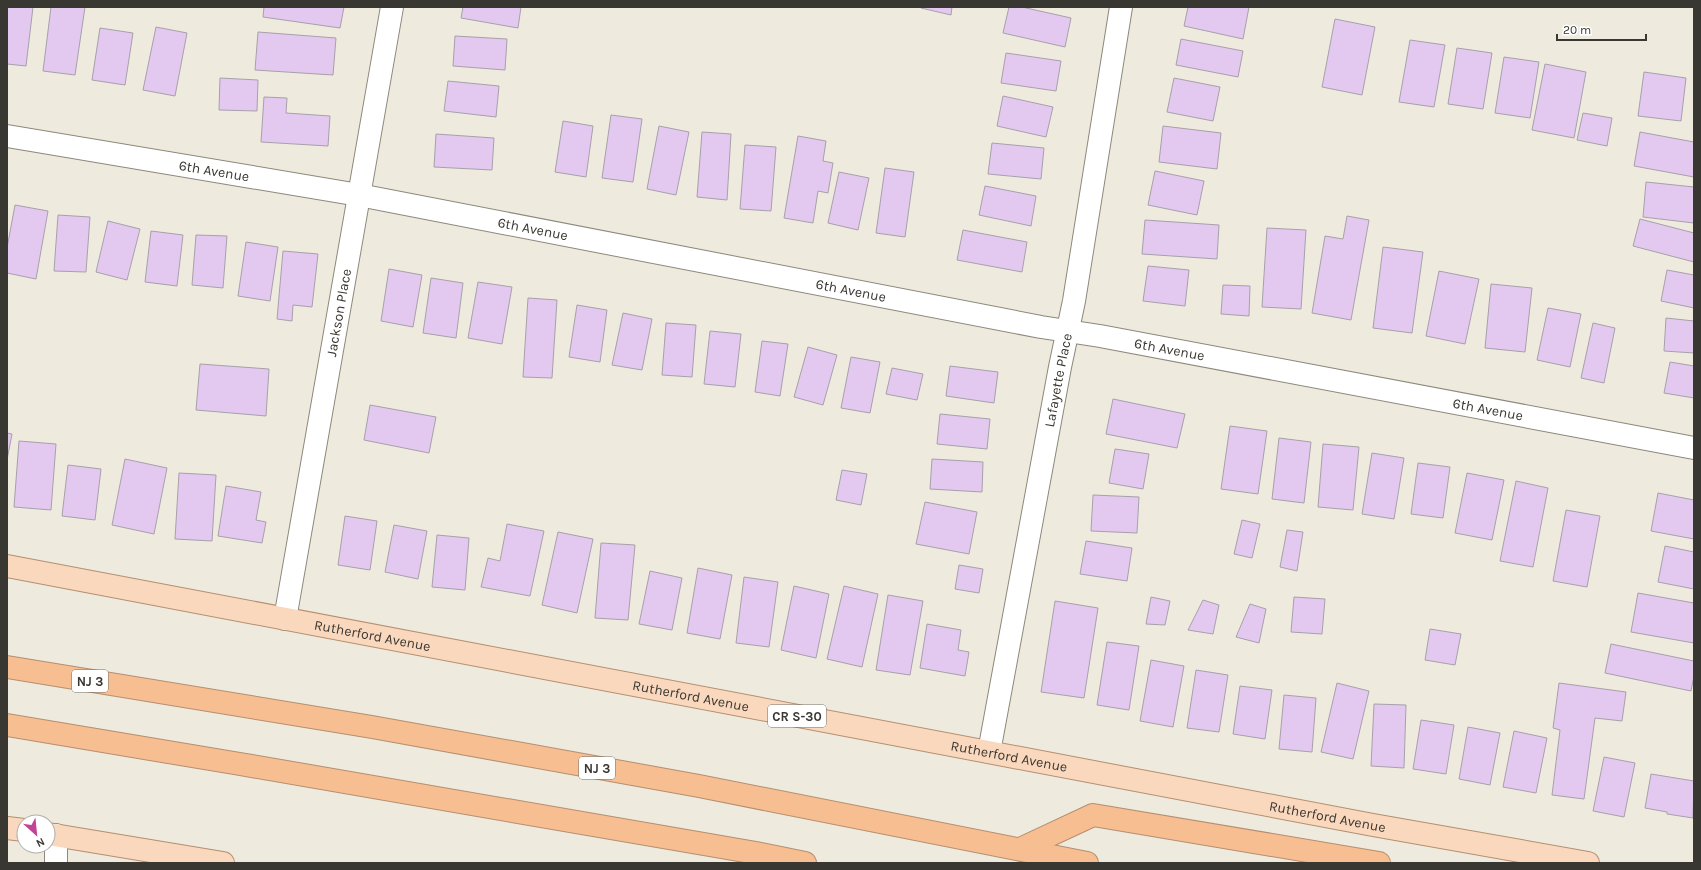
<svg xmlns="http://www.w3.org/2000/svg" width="1701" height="870" viewBox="0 0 1701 870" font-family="Karla,sans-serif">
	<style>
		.building { fill: #e3c9f0; stroke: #a7a0ab }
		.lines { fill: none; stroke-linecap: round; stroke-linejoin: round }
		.minor-casing { stroke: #8c887c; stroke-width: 24 }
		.major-casing { stroke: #b48f70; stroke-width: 24 }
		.highway-casing { stroke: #b48f70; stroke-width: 24 }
		.minor { stroke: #fff; stroke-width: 22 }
		.major { stroke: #fad8bd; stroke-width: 22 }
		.highway { stroke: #f6be91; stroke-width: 22 }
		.labels { text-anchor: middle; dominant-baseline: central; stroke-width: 3; stroke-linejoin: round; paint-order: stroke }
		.shield { fill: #fff; stroke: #747370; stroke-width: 1 }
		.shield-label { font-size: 13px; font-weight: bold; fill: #393732 }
		.street-label { font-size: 14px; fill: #393732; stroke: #fff }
	</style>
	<rect width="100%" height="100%" fill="#efeade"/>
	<g class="building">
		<path d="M7 7H33L26 66 7 64Z"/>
		<path d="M51 7H85L75 75 43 71Z"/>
		<path d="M264 7H344L340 28 263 17Z"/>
		<path d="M463 7H521L518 28 461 18Z"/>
		<path d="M921 7H952L951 15 921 8Z"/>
		<path d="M1009 7H1022L1071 18 1065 47 1003 33Z"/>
		<path d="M1188 7H1249L1243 39 1184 26Z"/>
		<path d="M1335 19 1375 27 1362 95 1322 87Z"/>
		<path d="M156 27 187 33 175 96 143 90Z"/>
		<path d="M100 28 133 33 125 85 92 80Z"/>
		<path d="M258 32 336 38 333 75 255 70Z"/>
		<path d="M455 36 507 39 505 70 453 66Z"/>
		<path d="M1181 39 1243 51 1238 77 1176 65Z"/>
		<path d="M1410 40 1445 45 1434 107 1399 102Z"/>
		<path d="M1457 48 1492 53 1483 109 1448 104Z"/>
		<path d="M1006 53 1061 61 1056 91 1001 83Z"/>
		<path d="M1504 57 1539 62 1530 118 1495 113Z"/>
		<path d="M1545 64 1586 72 1574 138 1532 130Z"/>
		<path d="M1644 72 1686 78 1681 121 1638 116Z"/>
		<path d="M220 78 258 80 257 111 219 110Z"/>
		<path d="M1174 78 1220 87 1213 121 1167 112Z"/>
		<path d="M448 81 499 86 496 117 444 111Z"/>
		<path d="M1003 96 1053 107 1046 137 997 126Z"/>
		<path d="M264 97 287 98 286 113 330 116 328 146 261 142Z"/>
		<path d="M1583 113 1612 118 1607 146 1577 140Z"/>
		<path d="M611 115 642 119 633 182 602 178Z"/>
		<path d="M563 121 593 126 586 177 555 172Z"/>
		<path d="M659 126 689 132 676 195 647 189Z"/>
		<path d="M1163 126 1221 133 1217 169 1159 162Z"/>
		<path d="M702 132 731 134 727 200 697 197Z"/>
		<path d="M1640 132 1694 142V177L1634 166Z"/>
		<path d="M436 134 494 138 492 170 434 167Z"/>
		<path d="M798 136 826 141 823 161 833 163 828 193 818 191 813 223 784 218Z"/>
		<path d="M992 143 1044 148 1041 179 988 174Z"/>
		<path d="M745 145 776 147 771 211 740 209Z"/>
		<path d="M885 168 914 172 905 237 876 233Z"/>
		<path d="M1155 171 1204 181 1197 215 1148 205Z"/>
		<path d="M839 172 869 178 858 230 828 223Z"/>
		<path d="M1646 182 1694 187V223L1643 217Z"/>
		<path d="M985 186 1036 196 1031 226 979 215Z"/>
		<path d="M15 205 48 211 36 279 7 273V248Z"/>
		<path d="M58 215 90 217 86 272 54 271Z"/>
		<path d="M1347 216 1369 220 1351 320 1312 313 1325 236 1343 239Z"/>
		<path d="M1640 219 1694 233V262L1633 246Z"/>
		<path d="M1145 220 1219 225 1217 259 1142 254Z"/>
		<path d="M108 221 140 229 127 280 96 272Z"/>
		<path d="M1267 228 1306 230 1301 309 1262 307Z"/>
		<path d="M963 230 1027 242 1022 272 957 260Z"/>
		<path d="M151 231 183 235 177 286 145 282Z"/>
		<path d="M196 235 227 236 223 288 192 285Z"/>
		<path d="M246 242 278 247 270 301 238 296Z"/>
		<path d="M1383 247 1423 252 1412 333 1373 328Z"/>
		<path d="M283 251 318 254 312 307 293 305 292 321 277 319Z"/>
		<path d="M1148 266 1189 270 1185 306 1143 301Z"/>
		<path d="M389 269 422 275 413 327 381 321Z"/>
		<path d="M1667 270 1694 275V308L1661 301Z"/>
		<path d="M1439 271 1479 279 1465 344 1426 336Z"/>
		<path d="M431 278 463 283 456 338 423 333Z"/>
		<path d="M478 282 512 287 502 344 468 338Z"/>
		<path d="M1491 284 1532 288 1525 352 1485 348Z"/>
		<path d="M1223 285 1250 286 1249 316 1221 314Z"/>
		<path d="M528 298 557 300 552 378 523 377Z"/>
		<path d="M577 305 607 310 600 362 569 357Z"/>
		<path d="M1548 308 1581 314 1570 367 1537 360Z"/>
		<path d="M623 313 652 319 642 370 612 365Z"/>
		<path d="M1666 318 1694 321V353L1664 351Z"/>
		<path d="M666 323 696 325 692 377 662 375Z"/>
		<path d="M1593 323 1615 328 1604 383 1581 378Z"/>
		<path d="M710 331 741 334 735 387 704 384Z"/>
		<path d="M762 341 788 344 780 396 755 392Z"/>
		<path d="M808 347 837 355 823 405 794 397Z"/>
		<path d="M851 357 880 362 870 413 841 408Z"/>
		<path d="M1670 362 1694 366V398L1664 393Z"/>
		<path d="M200 364 269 369 266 416 196 410Z"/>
		<path d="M950 366 998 372 994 403 946 396Z"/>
		<path d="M892 368 923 374 917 400 886 394Z"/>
		<path d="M1113 399 1185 414 1177 448 1106 434Z"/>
		<path d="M370 405 436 417 429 453 364 440Z"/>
		<path d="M940 414 990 419 987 449 937 444Z"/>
		<path d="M1230 426 1267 431 1258 494 1221 489Z"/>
		<path d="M7 433 12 434 7 460Z"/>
		<path d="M1279 438 1311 442 1304 503 1272 499Z"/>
		<path d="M19 441 56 444 51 510 14 507Z"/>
		<path d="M1323 444 1359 447 1353 510 1318 507Z"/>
		<path d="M1115 449 1149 454 1143 489 1109 483Z"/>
		<path d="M1372 453 1404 458 1394 519 1362 514Z"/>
		<path d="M125 459 167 468 154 534 112 525Z"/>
		<path d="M932 459 983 462 982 492 930 489Z"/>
		<path d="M1418 463 1450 467 1443 518 1411 514Z"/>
		<path d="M68 465 101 469 95 520 62 516Z"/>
		<path d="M842 470 867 474 861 505 836 500Z"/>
		<path d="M179 473 216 475 212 541 175 539Z"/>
		<path d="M1467 473 1504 480 1492 540 1455 533Z"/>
		<path d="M1516 481 1548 488 1533 567 1500 561Z"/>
		<path d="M226 486 261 492 256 520 266 522 262 543 218 536Z"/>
		<path d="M1658 493 1694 500V539L1651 531Z"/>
		<path d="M1093 495 1139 497 1137 533 1091 531Z"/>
		<path d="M925 502 977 512 969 554 916 544Z"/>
		<path d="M1566 510 1600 516 1587 587 1553 581Z"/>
		<path d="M345 516 377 521 370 570 338 565Z"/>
		<path d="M1242 520 1260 524 1252 558 1234 554Z"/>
		<path d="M507 524 544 531 530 596 481 587 488 558 500 561Z"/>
		<path d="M394 525 427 531 418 579 385 572Z"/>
		<path d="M1287 530 1303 532 1297 571 1280 567Z"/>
		<path d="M558 532 593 539 577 613 542 605Z"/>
		<path d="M437 535 469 538 465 590 432 587Z"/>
		<path d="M1086 541 1132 548 1127 581 1080 574Z"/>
		<path d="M601 543 635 545 628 620 595 618Z"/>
		<path d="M1665 546 1694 552V589L1658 582Z"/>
		<path d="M959 565 983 569 979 593 955 589Z"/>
		<path d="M698 568 732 575 720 639 687 633Z"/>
		<path d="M650 571 682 578 672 630 639 624Z"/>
		<path d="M744 577 778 582 769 647 736 643Z"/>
		<path d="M794 586 829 594 816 658 781 650Z"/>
		<path d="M844 586 878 594 862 667 827 659Z"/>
		<path d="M1638 593 1694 603V643L1631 632Z"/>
		<path d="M888 595 923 601 910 675 876 670Z"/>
		<path d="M1151 597 1170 601 1165 625 1146 624Z"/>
		<path d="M1294 597 1325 599 1322 634 1291 632Z"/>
		<path d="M1203 600 1219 605 1213 634 1188 630Z"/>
		<path d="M1055 601 1098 608 1084 698 1041 692Z"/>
		<path d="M1250 604 1266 609 1259 643 1236 637Z"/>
		<path d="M927 624 961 630 958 650 969 652 965 676 920 668Z"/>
		<path d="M1430 629 1461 634 1455 665 1425 660Z"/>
		<path d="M1107 642 1139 646 1129 710 1097 705Z"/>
		<path d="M1611 644 1694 661V676L1691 691 1605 673Z"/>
		<path d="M1151 660 1184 666 1173 727 1140 721Z"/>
		<path d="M1196 670 1228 675 1219 732 1187 728Z"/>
		<path d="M1337 683 1369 691 1353 759 1321 752Z"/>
		<path d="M1559 683 1626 692 1622 721 1595 718 1584 799 1552 795 1560 730 1553 728Z"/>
		<path d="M1240 686 1272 690 1265 739 1233 734Z"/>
		<path d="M1284 695 1316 698 1312 752 1279 749Z"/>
		<path d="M1374 704 1406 705 1404 768 1371 766Z"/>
		<path d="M1421 720 1454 725 1446 774 1413 769Z"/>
		<path d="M1468 727 1500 733 1490 785 1459 779Z"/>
		<path d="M1514 731 1547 738 1536 793 1503 787Z"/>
		<path d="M1604 757 1635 763 1624 817 1593 811Z"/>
		<path d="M1651 774 1694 781 1693 818 1667 814V812L1645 808Z"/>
	</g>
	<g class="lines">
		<g class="minor-casing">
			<g id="minor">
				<path id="s1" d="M7 136 359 195 1041 327 1100 336 1694 448"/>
				<path id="s2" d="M285 619 392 7"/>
				<path id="s3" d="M989 752 1060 367 1074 301 1121 7"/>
				<path d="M56 835V863"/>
			</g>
		</g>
		<g class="major-casing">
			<g id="major">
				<path id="s4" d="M7 566 1373 825 1588 863"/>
				<path d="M7 828 24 830"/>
				<path d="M48 834 223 863"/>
			</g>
		</g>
		<g class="highway-casing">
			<g id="highway">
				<path d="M7 667 372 727 699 786 1087 863"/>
				<path d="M7 725 240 764 756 853 805 863"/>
				<path d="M1020 849 1093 815 1379 863"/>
			</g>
		</g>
		<use href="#minor" class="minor"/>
		<use href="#major" class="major"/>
		<use href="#highway" class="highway"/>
	</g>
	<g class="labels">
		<g class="shield">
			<rect x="72" y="670" width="36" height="22" rx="3"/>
			<rect x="768" y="705" width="58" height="22" rx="3"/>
			<rect x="579" y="757" width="36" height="22" rx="3"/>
		</g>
		<g class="shield-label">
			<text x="90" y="681">NJ 3</text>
			<text x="797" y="716">CR S-30</text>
			<text x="597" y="768">NJ 3</text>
		</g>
		<g class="street-label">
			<text stroke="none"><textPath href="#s1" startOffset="210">6th Avenue</textPath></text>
			<text stroke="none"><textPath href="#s1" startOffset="534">6th Avenue</textPath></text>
			<text stroke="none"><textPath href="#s1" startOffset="858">6th Avenue</textPath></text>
			<text stroke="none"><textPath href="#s2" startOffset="311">Jackson Place</textPath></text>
			<text stroke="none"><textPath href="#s1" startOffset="1182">6th Avenue</textPath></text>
			<text stroke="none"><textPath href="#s3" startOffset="378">Lafayette Place</textPath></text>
			<text stroke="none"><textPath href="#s1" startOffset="1506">6th Avenue</textPath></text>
			<text stroke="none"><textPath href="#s4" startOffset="372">Rutherford Avenue</textPath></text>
			<text stroke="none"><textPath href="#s4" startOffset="696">Rutherford Avenue</textPath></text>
			<text stroke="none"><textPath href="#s4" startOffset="1020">Rutherford Avenue</textPath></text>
			<text stroke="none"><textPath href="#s4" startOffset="1344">Rutherford Avenue</textPath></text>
		</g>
	</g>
	<rect width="1701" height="870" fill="none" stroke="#393732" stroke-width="16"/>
	<g transform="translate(36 834) rotate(153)"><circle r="19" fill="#ffffff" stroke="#b0afad"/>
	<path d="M0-3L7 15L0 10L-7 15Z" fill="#c14596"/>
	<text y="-6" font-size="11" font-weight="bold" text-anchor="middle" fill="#393732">N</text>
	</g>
	<path d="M1557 34v6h89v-6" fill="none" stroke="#393732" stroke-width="2"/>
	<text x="1563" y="34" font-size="12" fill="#393732" stroke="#ffffff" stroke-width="3" paint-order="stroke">20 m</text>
</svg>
